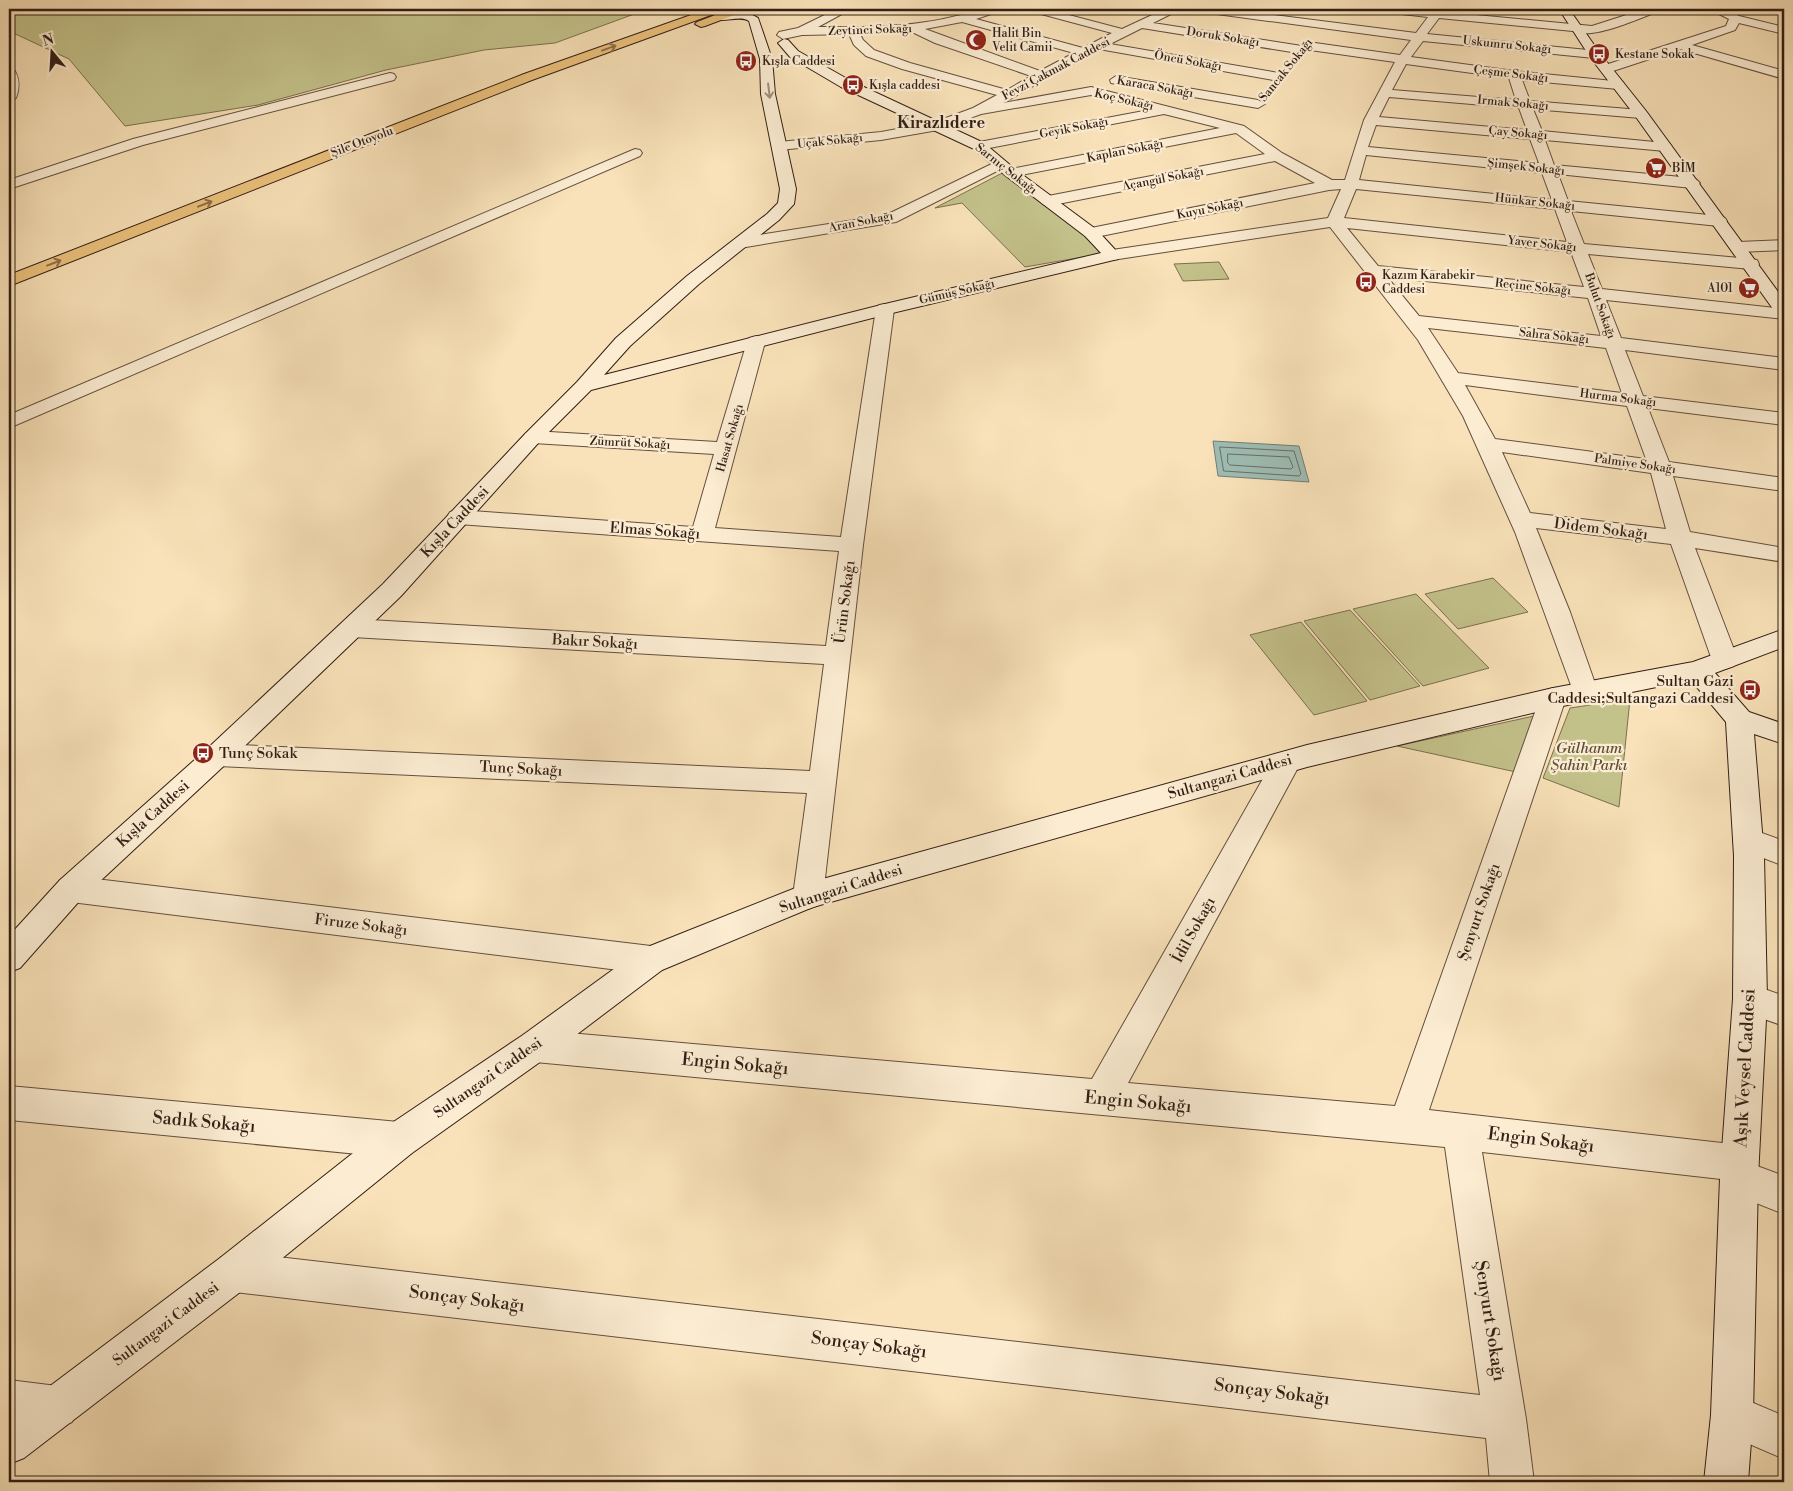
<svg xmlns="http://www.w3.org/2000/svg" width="1793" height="1491" viewBox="0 0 1793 1491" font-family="'Libre Bodoni',serif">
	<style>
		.green { fill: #c4c28b; stroke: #7b7050 }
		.water { fill: #9ebdb4; stroke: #737d75 }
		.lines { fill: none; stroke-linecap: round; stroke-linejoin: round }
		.shore { stroke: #686e65; stroke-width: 1 }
		.street-casing { stroke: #644f3f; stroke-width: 2 }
		.secondary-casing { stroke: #321e16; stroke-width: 2 }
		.highway-casing { stroke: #321e16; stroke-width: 2 }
		.street { fill: #fbecd2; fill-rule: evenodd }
		.secondary { fill: #fbecd2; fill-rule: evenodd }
		.highway { fill: #ecc17c; fill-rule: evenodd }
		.oneway { stroke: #8f7049 }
		.oneway2 { stroke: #a18f7d }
		.labels { text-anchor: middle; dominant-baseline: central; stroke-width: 4.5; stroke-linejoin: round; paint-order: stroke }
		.far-street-label { font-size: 12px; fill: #321e16; stroke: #fbecd2 }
		.far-poi-label { font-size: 12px; fill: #321e16; stroke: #fbecd2; text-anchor: start }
		.street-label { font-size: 15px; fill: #321e16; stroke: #fbecd2 }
		.poi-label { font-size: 15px; fill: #321e16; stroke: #fbecd2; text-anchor: end }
		.park-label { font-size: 15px; font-style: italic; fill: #5e4f39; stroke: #fbecd2 }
		.far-district-label { font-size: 16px; font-weight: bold; fill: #321e16; stroke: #fbecd2 }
		.near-street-label { font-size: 18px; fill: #321e16; stroke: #fbecd2 }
	</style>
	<rect width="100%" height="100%" fill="#f9e2b9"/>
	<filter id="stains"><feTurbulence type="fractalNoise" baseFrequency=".004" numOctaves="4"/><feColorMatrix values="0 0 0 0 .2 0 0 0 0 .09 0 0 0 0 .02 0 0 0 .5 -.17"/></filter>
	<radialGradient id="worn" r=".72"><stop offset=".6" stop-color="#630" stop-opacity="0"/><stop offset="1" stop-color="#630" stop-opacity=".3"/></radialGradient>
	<g class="green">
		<path d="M9 9H648L555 43 484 50 386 70 258 105 125 126 69 59 9 31Z"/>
		<path d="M1006 171 1106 253 1025 267 962 203 935 208Z"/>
		<path d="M1219 262 1229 279 1183 281 1174 264Z"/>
		<path d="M1493 578 1528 612 1458 629 1425 594Z"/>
		<path d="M1416 594 1489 668 1423 686 1353 609Z"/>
		<path d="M1350 610 1420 686 1370 700 1304 621Z"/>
		<path d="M1301 622 1367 701 1314 715 1250 635Z"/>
		<path d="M1630 699 1619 807 1543 778 1570 708Z"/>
		<path d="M1534 716 1516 772 1397 746Z"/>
	</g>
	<path class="water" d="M1213 441 1299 446 1309 482 1218 476Z"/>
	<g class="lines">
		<g class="shore">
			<path d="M1220 447 1294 451 1301 474 1299 476 1224 471Z"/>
			<path d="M1228 454 1289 457 1293 467 1291 469 1230 465 1228 463Z"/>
		</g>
		<g class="street-casing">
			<g id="street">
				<path d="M837 9H851L818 27C854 27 890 28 926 22 951 19 976 9 1001 9L1000 11 976 19 1083 48 1112 33 1030 11 1029 9H1046L1122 29 1165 9H1178L1177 11 1153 23 1302 46 1308 42 1400 55 1411 40 1202 12 1196 9H1226L1416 33 1428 17 1384 12 1378 9 1433 10 1434 9H1445L1444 12 1592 26 1645 9H1660L1659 11C1640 18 1590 41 1573 31L1439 18 1427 34 1598 51 1600 54 1598 57 1594 58 1423 41 1411 57 1514 71 1623 82 1624 85 1618 89 1522 80 1530 101 1641 110 1648 114 1641 118 1533 109 1542 131 1665 143 1670 144 1672 147 1670 150 1665 151 1545 140 1554 165 1692 178 1697 180 1700 183 1697 186 1692 188 1558 174 1568 201 1719 216 1725 218 1727 221 1725 224 1719 226 1571 211 1584 244 1751 259 1757 260 1759 264 1757 268 1751 269 1588 254 1602 289 1784 309V319L1606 300 1621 338 1784 358V370L1625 350 1643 396 1784 413V425L1648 408 1669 462 1784 478V491L1673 476 1690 532 1784 548V562L1695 548 1738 660 1734 666 1725 669 1716 666 1712 660 1671 544 1536 528 1570 612 1598 692 1594 699 1585 702 1576 699 1515 532 1463 416 1418 340 1330 227 1112 260 1106 259 1104 255 1106 251 1112 250 1328 218 1341 189 1329 190 1091 238 1085 236 1083 233 1085 230 1091 228 1315 183 1275 161 1048 206 1043 204 1040 201 1043 198 1048 196 1265 154 1236 133 1011 177 1006 176 1004 173 1006 170 1011 169 1220 128 1164 114 979 150 974 149 972 146 974 143 979 142 1149 110 1091 95 981 114 938 130 881 140 779 150 774 149 772 146 774 143 779 142 881 132 935 122 973 108 997 95 902 69 866 56 854 45 849 34 802 35 783 39 777 35 779 32 798 28ZM962 22 1074 53 1040 71 925 29ZM1142 28 1304 54 1310 50 1395 62 1364 120 1345 180H1332L1282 153 1244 126 1091 87 1003 103 1099 49 1279 81 1285 77 1279 73 1110 44ZM910 31 935 43 1031 76 1007 90 910 63 874 50 863 40 860 34ZM1406 64 1509 78 1516 100 1392 90ZM1389 97 1519 108 1527 130 1379 117ZM1376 125 1530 139 1539 163 1368 147ZM1366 155 1542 173 1552 200 1359 180ZM1356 189 1555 209 1567 242 1344 218ZM1347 228 1571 252 1584 287 1378 266ZM1387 277 1588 298 1601 336 1419 316ZM1428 328 1606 348 1622 393 1458 373ZM1465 385 1627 406 1646 459 1495 439ZM1502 452 1651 473 1666 529 1530 513Z"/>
				<path d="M1709 9H1724L1739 16 1784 27V34L1739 23 1735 30 1692 45 1784 71V79L1680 49 1610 72H1602L1600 69 1602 66 1726 26 1729 19Z"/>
				<path d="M1777 9H1784V12L1779 11Z"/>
				<path d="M9 67 13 68C20 78 20 87 16 98L9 102Z"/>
				<path d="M390 73 394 74 396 77 394 80 143 145 9 189V180L133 139Z"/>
				<path d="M1116 76 1258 100 1265 104 1258 108 1111 83 1110 80Z"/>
				<path d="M635 149 640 150 642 153 640 156 9 428V415Z"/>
				<path d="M1000 160 1005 161 1007 164 1005 167 896 222 740 248 734 246 732 243 734 240 740 238 886 215Z"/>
				<path d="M1784 240V250L1738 252 1732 250 1730 247 1732 244 1738 242Z"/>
				<path d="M885 304 891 305 894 309 863 545 823 896 819 905 808 909 797 905 793 896 807 793 218 766 208 762 204 755 208 748 218 744 810 771 824 664 352 637 343 634 340 628 343 622 352 619 826 646 839 551 458 524 450 522 447 517 450 512 458 510 693 527 714 454 533 443 526 441 523 437 526 433 533 431 717 442 747 342 749 338 756 336 763 338 765 342 715 528 841 537 876 309 879 305Z"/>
				<path d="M1553 688 1562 691 1566 698 1429 1110 1740 1145 1753 1150 1758 1163 1757 1166 1784 1176V1214L1726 1191 1721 1179 1482 1152 1526 1419 1534 1482H1490L1486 1438 234 1292 220 1286 214 1272 220 1258 234 1252 1480 1395 1445 1147 535 1062 523 1057 518 1046 523 1035 535 1030 1092 1079 1277 754 1287 751 1297 754 1301 762 1128 1083 1395 1106 1540 698 1544 691Z"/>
				<path d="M1748 828 1784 841V866L1738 848 1733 840 1738 832Z"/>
				<path d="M71 876 651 946 662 950 667 960 662 970 651 974 71 902 60 898 56 889 60 880Z"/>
				<path d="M1750 984 1784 996V1026L1738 1010 1733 999 1738 988Z"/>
				<path d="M9 1086 399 1122 412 1127 417 1140 412 1153 399 1158 9 1120Z"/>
				<path d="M9 1380 57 1386 72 1392 78 1407 72 1422 57 1428 9 1422Z"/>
				<path d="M1732 1394 1784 1416V1459L1717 1430 1711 1415 1717 1400Z"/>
			</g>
		</g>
		<g class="secondary-casing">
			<g id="secondary">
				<path d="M1559 9H1569L1599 52 1646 111 1784 300V317L1778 316 1636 117 1590 57Z"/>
				<path d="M733 11 747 12 758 18 772 59 775 94 796 189 794 204 779 220 699 284 630 346 604 375 885 304 1101 253 1085 236 1006 176 974 149 841 87 790 57 778 43 784 39 788 40 798 51 851 81 984 143 1016 170 1097 230 1120 255 1118 259 888 314 591 390 540 441 401 596 228 762 82 898 20 968 9 972V936L60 880 208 748 383 584 526 433 577 382 616 338 687 276 767 214 778 203 780 189 761 94 760 59 749 21C738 14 722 25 713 17L715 15Z"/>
				<path d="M1784 629V647L1715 673 1749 712 1784 724V744L1754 734 1764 856 1767 999 1758 1178 1753 1415 1748 1482H1704L1711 1415 1720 1178 1733 999 1734 856 1726 722 1691 680 1553 708 1307 767 813 907 662 970 547 1057 412 1153 248 1286 24 1458 9 1464V1417L220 1258 386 1127 523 1035 640 950 808 883 1307 745 1553 688 1693 662Z"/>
			</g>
		</g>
		<g class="highway-casing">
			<g id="highway">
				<path d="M708 9H724L722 11 532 80 9 286V275L524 74Z"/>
				<path d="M731 9H747L745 11 705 26 701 27 695 24 697 22Z"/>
			</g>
		</g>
		<use href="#street" class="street"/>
		<use href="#secondary" class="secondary"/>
		<use href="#highway" class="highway"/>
	</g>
	<defs><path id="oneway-shaft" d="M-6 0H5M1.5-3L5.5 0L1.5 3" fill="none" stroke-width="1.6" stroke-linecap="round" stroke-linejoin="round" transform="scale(1.25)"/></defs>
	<g class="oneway">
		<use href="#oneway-shaft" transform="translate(609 48) rotate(-20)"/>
		<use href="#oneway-shaft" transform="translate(205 204) rotate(-21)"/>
		<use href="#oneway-shaft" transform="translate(54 263) rotate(-21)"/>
	</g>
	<use class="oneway2" href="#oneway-shaft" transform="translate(769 91) rotate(83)"/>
	<defs>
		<g id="mosque-disc" transform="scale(1.125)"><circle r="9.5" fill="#8f2418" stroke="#fbecd2"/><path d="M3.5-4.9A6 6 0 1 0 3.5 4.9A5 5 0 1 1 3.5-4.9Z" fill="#fff"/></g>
		<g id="bus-disc" transform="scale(1.125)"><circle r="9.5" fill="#8f2418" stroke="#fbecd2"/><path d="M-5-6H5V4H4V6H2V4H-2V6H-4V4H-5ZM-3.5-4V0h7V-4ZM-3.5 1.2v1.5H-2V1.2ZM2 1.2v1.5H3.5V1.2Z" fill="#fff"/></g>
		<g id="supermarket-disc" transform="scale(1.125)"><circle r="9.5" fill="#8f2418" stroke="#fbecd2"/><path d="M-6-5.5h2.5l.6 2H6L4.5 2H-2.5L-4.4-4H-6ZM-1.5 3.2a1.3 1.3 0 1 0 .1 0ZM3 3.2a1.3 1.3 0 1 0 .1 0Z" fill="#fff"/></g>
	</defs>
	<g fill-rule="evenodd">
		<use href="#mosque-disc" x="976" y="40"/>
		<use href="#bus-disc" x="1599" y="54"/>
		<use href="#bus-disc" x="746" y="61"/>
		<use href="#bus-disc" x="853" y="85"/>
		<use href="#supermarket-disc" x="1656" y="168"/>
		<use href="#bus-disc" x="1366" y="282"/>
		<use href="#supermarket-disc" x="1749" y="288"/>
		<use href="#bus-disc" x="1750" y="690"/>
		<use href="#bus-disc" x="203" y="753"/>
	</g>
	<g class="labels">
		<g class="far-street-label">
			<text transform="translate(870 30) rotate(-2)">Zeytinci Sokağı</text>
			<text transform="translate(1223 37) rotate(9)">Doruk Sokağı</text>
			<text transform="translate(1507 45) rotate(6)">Uskumru Sokağı</text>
			<text transform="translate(1188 61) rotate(10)">Öncü Sokağı</text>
			<text transform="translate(1056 69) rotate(-28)">Fevzi Çakmak Caddesi</text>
			<text transform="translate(1286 70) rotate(-51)">Sancak Sokağı</text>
			<text transform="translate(1511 74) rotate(7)">Çeşme Sokağı</text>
			<text transform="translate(1155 87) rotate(10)">Karaca Sokağı</text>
			<text transform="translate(1124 100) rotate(13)">Koç Sokağı</text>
			<text transform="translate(1513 103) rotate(5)">Irmak Sokağı</text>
			<text transform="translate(1074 128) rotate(-11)">Geyik Sokağı</text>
			<text transform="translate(1518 133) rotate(5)">Çay Sokağı</text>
			<text transform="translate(830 141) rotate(-6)">Uçak Sokağı</text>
			<text transform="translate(362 142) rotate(-21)">Şile Otoyolu</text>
			<text transform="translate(1125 151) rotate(-11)">Kaplan Sokağı</text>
			<text transform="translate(1526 167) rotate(6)">Şimşek Sokağı</text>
			<text transform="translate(1006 169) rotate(38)">Sarnıç Sokağı</text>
			<text transform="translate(1163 179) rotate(-11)">Açangül Sokağı</text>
			<text transform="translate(1535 202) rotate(6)">Hünkar Sokağı</text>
			<text transform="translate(1210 209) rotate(-11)">Kuyu Sokağı</text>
			<text transform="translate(861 222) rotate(-11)">Aran Sokağı</text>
			<text transform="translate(1542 244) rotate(6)">Yaver Sokağı</text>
			<text transform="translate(1533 287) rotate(6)">Reçine Sokağı</text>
			<text transform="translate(957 292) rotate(-13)">Gümüş Sokağı</text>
			<text transform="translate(1600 306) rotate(70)">Bulut Sokağı</text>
			<text transform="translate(1554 336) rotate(6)">Sahra Sokağı</text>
			<text transform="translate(1618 398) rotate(7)">Hurma Sokağı</text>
			<text transform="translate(730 438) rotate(-74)">Hasat Sokağı</text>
			<text transform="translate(630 443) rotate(3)">Zümrüt Sokağı</text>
			<text transform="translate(1635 464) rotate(8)">Palmiye Sokağı</text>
		</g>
		<g class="far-poi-label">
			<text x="992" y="33">Halit Bin<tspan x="992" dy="14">Velit Camii</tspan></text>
			<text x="1615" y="54">Kestane Sokak</text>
			<text x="762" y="61">Kışla Caddesi</text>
			<text x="869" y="85">Kışla caddesi</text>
			<text x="1672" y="168">BİM</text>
			<text x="1382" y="275">Kazım Karabekir<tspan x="1382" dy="14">Caddesi</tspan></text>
			<text x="1733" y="288" text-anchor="end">A101</text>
		</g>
		<g class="street-label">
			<text transform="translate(455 522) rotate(-47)">Kışla Caddesi</text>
			<text transform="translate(1601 529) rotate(7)">Didem Sokağı</text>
			<text transform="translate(655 531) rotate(4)">Elmas Sokağı</text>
			<text transform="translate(845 602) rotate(-83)">Ürün Sokağı</text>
			<text transform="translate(595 642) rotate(3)">Bakır Sokağı</text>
			<text transform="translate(521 769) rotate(3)">Tunç Sokağı</text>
			<text transform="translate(1230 777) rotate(-16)">Sultangazi Caddesi</text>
			<text transform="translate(153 814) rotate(-42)">Kışla Caddesi</text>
			<text transform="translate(841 889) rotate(-18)">Sultangazi Caddesi</text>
			<text transform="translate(1479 912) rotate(-71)">Şenyurt Sokağı</text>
			<text transform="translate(361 925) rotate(7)">Firuze Sokağı</text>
			<text transform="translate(1194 930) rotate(-61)">İdil Sokağı</text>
			<text transform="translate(488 1078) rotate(-35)">Sultangazi Caddesi</text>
			<text transform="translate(166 1324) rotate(-37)">Sultangazi Caddesi</text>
		</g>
		<g class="poi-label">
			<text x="1734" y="681">Sultan Gazi<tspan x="1734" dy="17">Caddesi;Sultangazi Caddesi</tspan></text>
			<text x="219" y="753" text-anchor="start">Tunç Sokak</text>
		</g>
		<g class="park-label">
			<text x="1589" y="748">Gülhanım<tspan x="1589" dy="17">Şahin Parkı</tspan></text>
		</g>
		<g class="far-district-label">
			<text x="941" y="123">Kirazlıdere</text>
		</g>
		<g class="near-street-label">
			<text transform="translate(735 1064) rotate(5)">Engin Sokağı</text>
			<text transform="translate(1745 1068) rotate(-87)">Aşık Veysel Caddesi</text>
			<text transform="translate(1138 1102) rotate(5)">Engin Sokağı</text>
			<text transform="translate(204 1122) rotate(5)">Sadık Sokağı</text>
			<text transform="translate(1541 1140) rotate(7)">Engin Sokağı</text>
			<text transform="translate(467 1299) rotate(7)">Sonçay Sokağı</text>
			<text transform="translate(1490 1321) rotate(81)">Şenyurt Sokağı</text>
			<text transform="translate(869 1345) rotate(7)">Sonçay Sokağı</text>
			<text transform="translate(1272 1392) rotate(7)">Sonçay Sokağı</text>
		</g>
	</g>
	<rect width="1793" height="1491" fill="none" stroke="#f9e2b9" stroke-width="30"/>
	<rect x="10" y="10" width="1773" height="1471" fill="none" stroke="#321e16" stroke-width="2.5"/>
	<rect x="15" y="15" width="1763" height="1461" fill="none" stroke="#321e16"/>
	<g transform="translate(52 52) rotate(342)" stroke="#fbecd2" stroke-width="4" paint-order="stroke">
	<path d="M0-4L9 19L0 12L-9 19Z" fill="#321e16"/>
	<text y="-8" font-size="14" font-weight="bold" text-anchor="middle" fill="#321e16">N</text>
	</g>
	<rect width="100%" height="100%" filter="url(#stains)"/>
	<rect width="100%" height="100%" fill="url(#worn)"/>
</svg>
